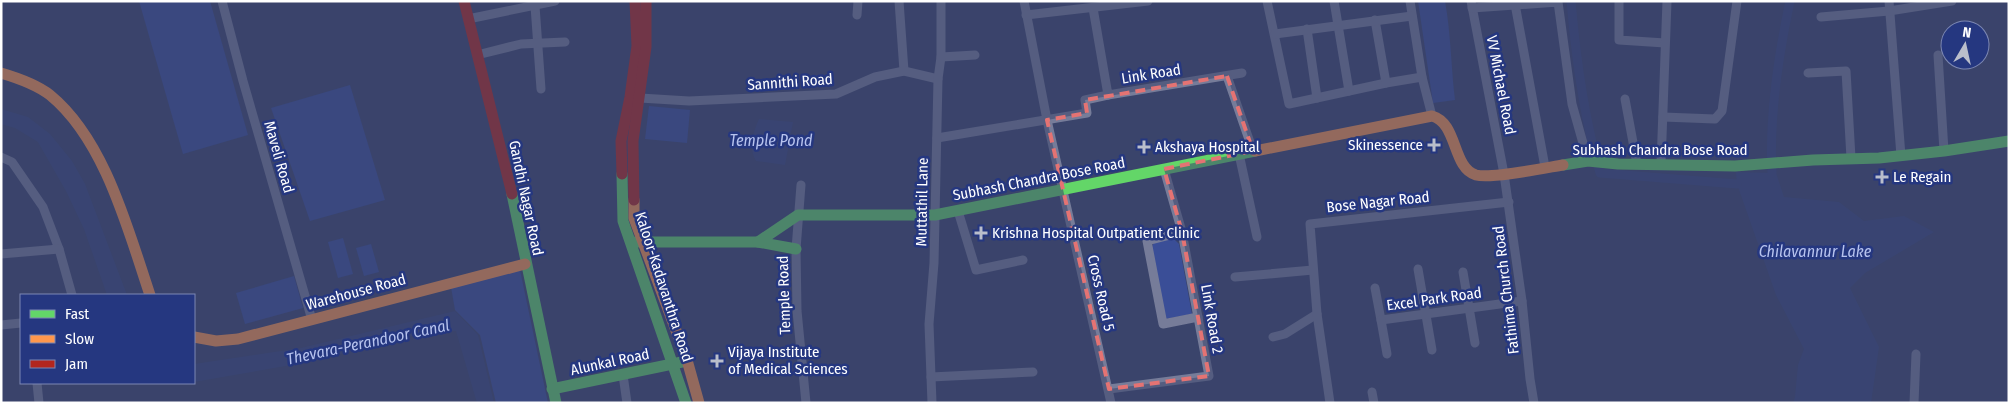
<svg xmlns="http://www.w3.org/2000/svg" width="2010" height="404" viewBox="0 0 2010 404" font-family="'Fira Sans Condensed',sans-serif">
	<style>
		.green { fill: #3a4e97 }
		.water { fill: #39467a }
		.lines { fill: none; stroke-linecap: round; stroke-linejoin: round }
		.canal { stroke: #39467a; stroke-width: 9 }
		.street { stroke: #767c99; stroke-width: 9 }
		.fast { stroke: #63d668; stroke-width: 11 }
		.slow { stroke: #ff974d; stroke-width: 11 }
		.jam { stroke: #b3261e; stroke-width: 11 }
		.marked { fill: none; stroke: #e47373; stroke-width: 4; stroke-dasharray: 10 6; stroke-linejoin: round }
		.poi-dot { fill: #babecb; stroke: #253780; stroke-width: 2 }
		.labels { text-anchor: middle; dominant-baseline: central; stroke-width: 5; stroke-linejoin: round; paint-order: stroke }
		.street-label { font-size: 15px; fill: #fff; stroke: #253780 }
		.poi-label { font-size: 15px; fill: #fff; stroke: #253780; text-anchor: start }
		.water-label { font-size: 16px; font-style: italic; fill: #b7c3ee; stroke: #253780 }
	</style>
	<rect width="100%" height="100%" fill="#3a446b"/>
	<g class="green">
		<path d="M139 1H210L248 135 183 154Z"/>
		<path d="M1418 1H1445C1451 34 1451 67 1455 100L1433 103Z"/>
		<path d="M350 85 385 200 310 221 271 108Z"/>
		<path d="M649 106 690 110 687 143 645 139Z"/>
		<path d="M343 238 353 274 338 278 328 242Z"/>
		<path d="M1173 238 1179 244 1192 314 1166 319 1151 249 1154 242Z"/>
		<path d="M371 244 379 272 364 276 356 248Z"/>
		<path d="M520 270 548 403H496L480 335 455 310 451 287Z"/>
		<path d="M294 276 303 308 245 324 236 293Z"/>
	</g>
	<g class="water">
		<path d="M1 109 28 117 50 134 72 161 85 184 127 295H107L84 229 66 191 38 142 15 128 1 124Z"/>
		<path d="M759 119 793 122 785 165 756 161C748 147 753 133 759 119Z"/>
		<path d="M1736 172 1776 173 1784 197 1839 202 1864 221 1904 216 1934 232 1865 273 1850 288 1879 347 1871 403H1793L1795 397 1798 365 1804 349 1776 295 1737 184Z"/>
		<path d="M455 311 478 335 494 403H477L456 331 436 330 314 361 194 382V364L301 348Z"/>
	</g>
	<g class="lines">
		<g class="canal">
			<path d="M1571 1C1576 59 1584 118 1600 173L1737 184"/>
			<path d="M1772 173C1769 116 1778 57 1790 1"/>
		</g>
		<g class="street">
			<path d="M222 1 243 81 312 320"/>
			<path d="M899 1 904 71"/>
			<path d="M1024 1 1047 120 1111 403"/>
			<path d="M1267 1 1289 104 1386 83 1422 77"/>
			<path d="M1334 1 1349 91"/>
			<path d="M1410 1 1422 77 1432 116"/>
			<path d="M1471 1 1504 174 1522 301 1530 379 1534 403"/>
			<path d="M1619 1V40L1665 43"/>
			<path d="M1889 1 1901 156"/>
			<path d="M1515 4 1545 167"/>
			<path d="M535 6 541 89"/>
			<path d="M1093 8 1108 95 1242 73"/>
			<path d="M1472 8 1558 2 1572 104 1588 161"/>
			<path d="M857 15 858 1"/>
			<path d="M1026 15 1148 1"/>
			<path d="M1821 17 1889 11 1952 1"/>
			<path d="M468 19 555 1"/>
			<path d="M1375 20 1386 83"/>
			<path d="M1307 29 1317 98"/>
			<path d="M1275 34 1412 16"/>
			<path d="M477 55 521 44 565 42"/>
			<path d="M1938 55 1944 151"/>
			<path d="M941 57 975 55"/>
			<path d="M1808 73 1846 71 1851 158"/>
			<path d="M1227 76 1253 151"/>
			<path d="M640 98 689 101 836 94 875 77 904 71 938 79"/>
			<path d="M1625 99 1637 164"/>
			<path d="M1663 117 1715 119 1722 111 1737 1"/>
			<path d="M937 138 1087 113 1085 100 1108 95"/>
			<path d="M1239 154 1257 237"/>
			<path d="M1 157 12 162 43 207 59 249 72 295"/>
			<path d="M1661 164 1667 1"/>
			<path d="M801 185 796 249 797 311 806 403"/>
			<path d="M958 211 976 270 1023 260"/>
			<path d="M1182 232 1147 241 1163 324 1198 317"/>
			<path d="M1 254 59 249"/>
			<path d="M1418 269 1432 350"/>
			<path d="M1463 272 1475 343"/>
			<path d="M1235 277 1313 270"/>
			<path d="M1375 288 1381 320 1522 301"/>
			<path d="M1381 320 1387 354"/>
			<path d="M1 325 21 323"/>
			<path d="M1273 337 1285 334 1317 314"/>
			<path d="M623 375 627 403"/>
			<path d="M931 377 1033 372"/>
			<path d="M37 383 39 403"/>
			<path d="M1109 389 1209 376 1182 232 1164 169"/>
			<path d="M1372 392 1374 403"/>
			<path d="M932 403 929 324 934 263 938 79 941 57V1"/>
			<path d="M1330 403 1317 314 1310 224 1509 202"/>
			<path d="M1914 403 1916 354"/>
		</g>
		<g class="fast">
			<path d="M1563 165 1588 161 1618 164 1735 166 1813 160 1879 158 1944 151 2009 141"/>
			<path d="M622 174 623 221 686 403"/>
			<path d="M512 194 556 403"/>
			<path d="M635 242H758L796 249"/>
			<path d="M758 242 798 215H935L1255 151"/>
			<path d="M552 389 682 362"/>
		</g>
		<g class="slow">
			<path d="M1 73C18 78 36 84 50 95 105 140 128 230 150 295"/>
			<path d="M1255 151 1432 116C1458 123 1452 168 1476 175 1491 179 1545 168 1563 165"/>
			<path d="M634 200V218L687 360 699 403"/>
			<path d="M194 337 216 341 238 339 525 264"/>
		</g>
		<g class="jam">
			<path d="M464 1 512 194"/>
			<path d="M622 174 621 141 630 97 637 46 635 1"/>
			<path d="M634 200 633 141 646 47V1"/>
		</g>
	</g>
	<path d="M0 0H2010V404H0ZM1227 76 1253 151 1164 169 1182 232 1209 376 1109 389 1047 120 1087 113 1085 100Z" fill="#3a446b" fill-opacity=".55" fill-rule="evenodd"/>
	<path class="marked" d="M1227 76 1253 151 1164 169 1182 232 1209 376 1109 389 1047 120 1087 113 1085 100Z"/>
	<g class="poi-dot">
		<path d="M1431.5 137.5h5v5h5v5h-5v5h-5v-5h-5v-5h5z"/>
		<path d="M1141.5 139.5h5v5h5v5h-5v5h-5v-5h-5v-5h5z"/>
		<path d="M1879.5 169.5h5v5h5v5h-5v5h-5v-5h-5v-5h5z"/>
		<path d="M978.5 225.5h5v5h5v5h-5v5h-5v-5h-5v-5h5z"/>
		<path d="M714.5 353.5h5v5h5v5h-5v5h-5v-5h-5v-5h5z"/>
	</g>
	<g class="labels">
		<g class="street-label">
			<text transform="translate(1151 74) rotate(-9)">Link Road</text>
			<text transform="translate(790 82) rotate(-4)">Sannithi Road</text>
			<text transform="translate(1501 85) rotate(79)">VV Michael Road</text>
			<text x="1660" y="150">Subhash Chandra Bose Road</text>
			<text transform="translate(279 157) rotate(74)">Maveli Road</text>
			<text transform="translate(1039 179) rotate(-11)">Subhash Chandra Bose Road</text>
			<text transform="translate(526 198) rotate(78)">Gandhi Nagar Road</text>
			<text transform="translate(922 202) rotate(-89)">Muttathil Lane</text>
			<text transform="translate(1378 202) rotate(-6)">Bose Nagar Road</text>
			<text transform="translate(664 287) rotate(72)">Kaloor-Kadavanthra Road</text>
			<text transform="translate(1506 290) rotate(-97)">Fathima Church Road</text>
			<text transform="translate(356 292) rotate(-15)">Warehouse Road</text>
			<text transform="translate(1101 293) rotate(77)">Cross Road 5</text>
			<text transform="translate(784 295) rotate(-92)">Temple Road</text>
			<text transform="translate(1434 299) rotate(-8)">Excel Park Road</text>
			<text transform="translate(1212 319) rotate(80)">Link Road 2</text>
			<text transform="translate(610 362) rotate(-12)">Alunkal Road</text>
		</g>
		<g class="poi-label">
			<text x="1423" y="145" text-anchor="end">Skinessence</text>
			<text x="1155" y="147">Akshaya Hospital</text>
			<text x="1893" y="177">Le Regain</text>
			<text x="992" y="233">Krishna Hospital Outpatient Clinic</text>
			<text x="728" y="352">Vijaya Institute<tspan x="728" dy="17">of Medical Sciences</tspan></text>
		</g>
		<g class="water-label">
			<text x="771" y="140">Temple Pond</text>
			<text x="1815" y="251">Chilavannur Lake</text>
			<text transform="translate(368 342) rotate(-12)">Thevara-Perandoor Canal</text>
		</g>
	</g>
	<rect width="2010" height="404" fill="none" stroke="#ffffff" stroke-width="5"/>
	<rect x="20" y="294" width="175" height="90" fill="#253780" stroke="#7c87b3"/>
	<rect x="30" y="310" width="25" height="8" fill="#63d668" stroke="#7c87b3"/>
	<text x="65" y="319" font-size="15" fill="#ffffff">Fast</text>
	<rect x="30" y="335" width="25" height="8" fill="#ff974d" stroke="#7c87b3"/>
	<text x="65" y="344" font-size="15" fill="#ffffff">Slow</text>
	<rect x="30" y="360" width="25" height="8" fill="#b3261e" stroke="#7c87b3"/>
	<text x="65" y="369" font-size="15" fill="#ffffff">Jam</text>
	<g transform="translate(1965 45) rotate(9)"><circle r="24" fill="#253780" stroke="#7c87b3"/>
	<path d="M0-4L9 19L0 12L-9 19Z" fill="#babecb"/>
	<text y="-8" font-size="14" font-weight="bold" text-anchor="middle" fill="#ffffff">N</text>
	</g>
</svg>
